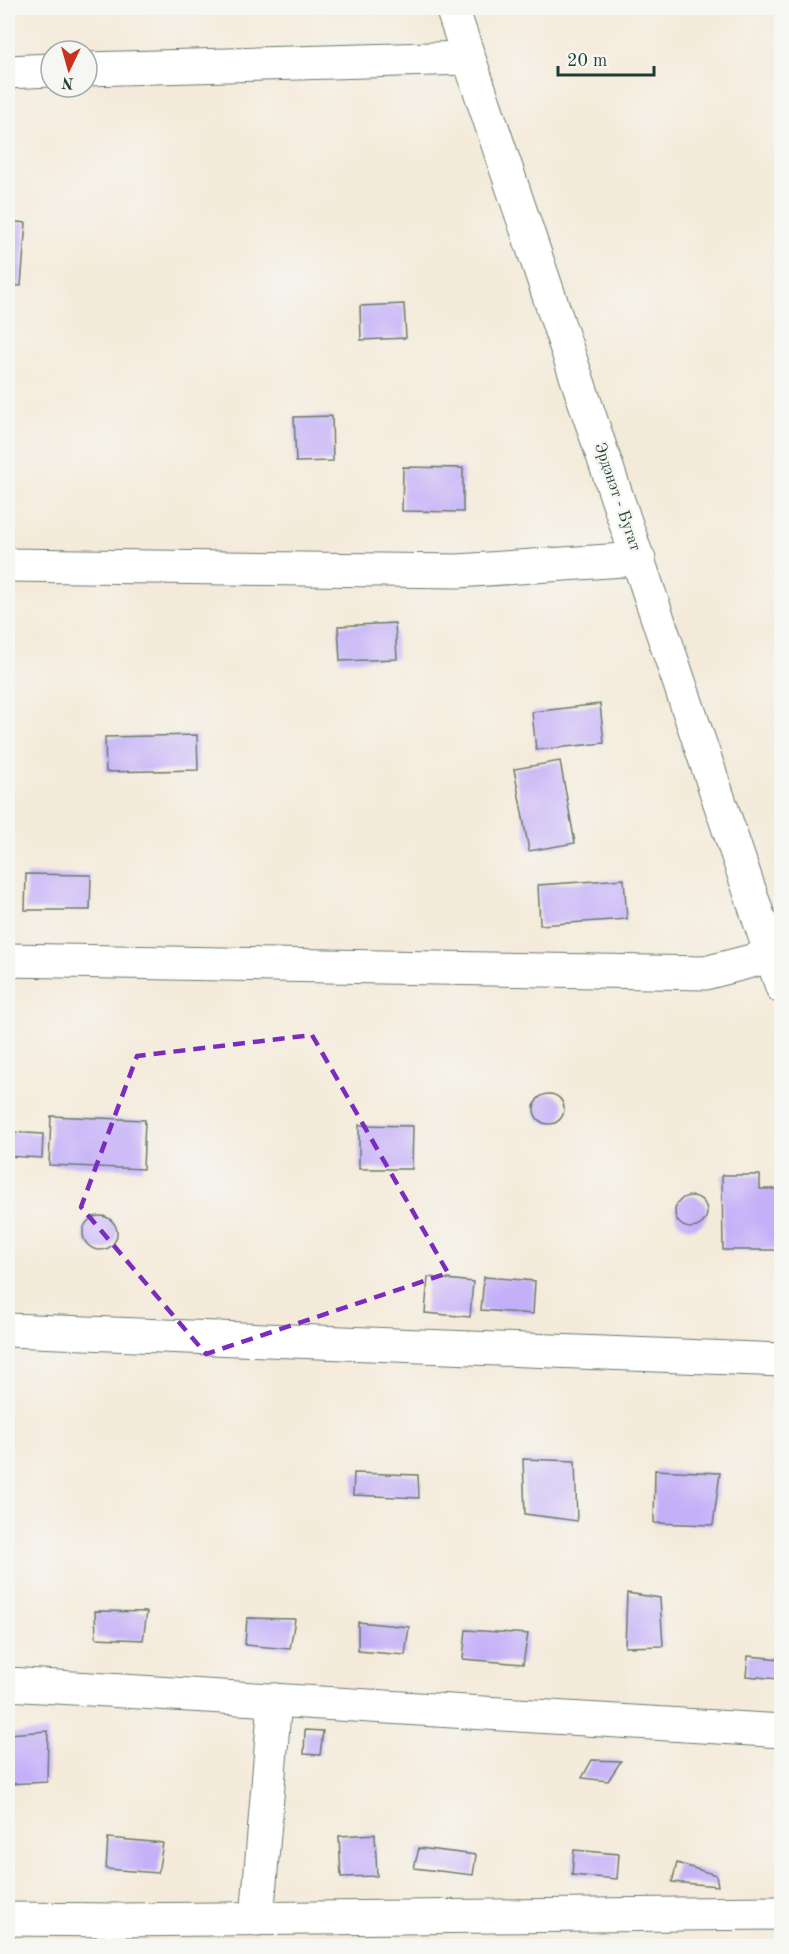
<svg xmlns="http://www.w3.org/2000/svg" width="789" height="1954" viewBox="0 0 789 1954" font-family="'Old Standard TT',serif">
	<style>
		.building { fill: #c4b0f8 }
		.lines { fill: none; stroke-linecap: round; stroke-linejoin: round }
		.minor-casing { stroke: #6a7a6e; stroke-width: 35 }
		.minor { stroke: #fff; stroke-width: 33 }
		.marked { fill: none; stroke: #7b2cbf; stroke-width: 4.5; stroke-dasharray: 12 8; stroke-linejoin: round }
		.labels { text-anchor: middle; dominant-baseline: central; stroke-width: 5; stroke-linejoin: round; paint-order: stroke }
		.street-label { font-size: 16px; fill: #1f3d34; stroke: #f6f6f2 }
	</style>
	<rect width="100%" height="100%" fill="#f6f6f2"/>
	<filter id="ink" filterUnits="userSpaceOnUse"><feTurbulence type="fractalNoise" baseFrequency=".0167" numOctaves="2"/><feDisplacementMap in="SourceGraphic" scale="12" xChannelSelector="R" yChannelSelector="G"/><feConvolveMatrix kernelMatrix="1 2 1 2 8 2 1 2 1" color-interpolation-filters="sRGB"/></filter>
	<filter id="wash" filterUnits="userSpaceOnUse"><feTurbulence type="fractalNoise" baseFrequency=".008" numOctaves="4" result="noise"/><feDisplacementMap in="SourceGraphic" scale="24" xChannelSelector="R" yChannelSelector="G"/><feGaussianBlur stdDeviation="1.35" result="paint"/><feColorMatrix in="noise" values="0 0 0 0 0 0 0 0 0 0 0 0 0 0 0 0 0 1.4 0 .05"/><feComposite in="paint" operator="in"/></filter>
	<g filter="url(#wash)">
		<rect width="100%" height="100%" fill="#f4ead9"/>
		<g id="blocks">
			<g class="building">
				<path d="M8 221 26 223 21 286 8 285Z"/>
				<path d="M404 304 406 338 361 340 360 306Z"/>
				<path d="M332 416 333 461 296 462 294 417Z"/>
				<path d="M403 467 463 468V512L402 511Z"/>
				<path d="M395 623 397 659 340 661 338 626Z"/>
				<path d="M600 704 604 743 536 750 532 712Z"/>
				<path d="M197 735 198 770 106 772 105 737Z"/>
				<path d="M560 761 575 843 529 851 514 769Z"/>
				<path d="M26 874 91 875 90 910H25Z"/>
				<path d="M624 879 627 919 540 925 538 885Z"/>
				<circle cx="549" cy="1109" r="15"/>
				<path d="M51 1116 145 1120 143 1169 49 1165Z"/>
				<path d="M359 1125 413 1126 412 1169H359Z"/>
				<path d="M8 1132 43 1134 42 1158 8 1156Z"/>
				<path d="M722 1175H760V1189H782V1250H723Z"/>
				<circle cx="691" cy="1212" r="16"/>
				<circle cx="100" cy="1233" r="17"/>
				<path d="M428 1277 473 1282 470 1317 425 1313Z"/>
				<path d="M484 1277 535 1281 533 1314 481 1310Z"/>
				<path d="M523 1459 575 1461 577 1521 525 1514Z"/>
				<path d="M655 1470 720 1473 713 1525 654 1523Z"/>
				<path d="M354 1473 418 1475 419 1498 353 1495Z"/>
				<path d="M627 1593 660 1598 663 1646 625 1647Z"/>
				<path d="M95 1611 147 1612 143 1640 96 1638Z"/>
				<path d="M247 1618 295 1619 290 1649 245 1645Z"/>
				<path d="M358 1622 409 1627 405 1655 358 1651Z"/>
				<path d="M466 1630 528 1634 523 1664 463 1659Z"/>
				<path d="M748 1656 781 1659 778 1679 746 1676Z"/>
				<path d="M305 1730 323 1731 320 1755 304 1754Z"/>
				<path d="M48 1731 47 1782 8 1784V1734Z"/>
				<path d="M592 1760 621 1761 608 1781 582 1778Z"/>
				<path d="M375 1834 377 1876 341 1877 339 1836Z"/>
				<path d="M108 1838 163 1843 158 1873 106 1869Z"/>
				<path d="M419 1848 476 1855 473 1875 414 1868Z"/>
				<path d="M574 1850 619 1854 617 1879 572 1875Z"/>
				<path d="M677 1863 716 1875 718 1886 672 1882Z"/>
			</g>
		</g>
	</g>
	<g filter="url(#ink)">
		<use href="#blocks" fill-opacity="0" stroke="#6a7a6e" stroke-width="1.5"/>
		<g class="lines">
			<g class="minor-casing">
				<g id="minor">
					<path d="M452 8 782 987"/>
					<path d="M87 69 467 58"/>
					<path d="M8 72 51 70"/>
					<path d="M8 565 458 571 639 559"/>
					<path d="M8 960 705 973 771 956"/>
					<path d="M8 1330 782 1360"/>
					<path d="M8 1684 782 1731"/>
					<path d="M8 1919 119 1920 782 1913"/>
					<path d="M257 1919 275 1700"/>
				</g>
			</g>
			<use href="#minor" class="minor"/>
		</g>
	</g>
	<path class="marked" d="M312 1035 448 1273 206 1354 81 1207 137 1056Z"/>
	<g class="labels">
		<g class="street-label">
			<text transform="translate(617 497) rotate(71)">Эрдэнэт - Бугат</text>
		</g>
	</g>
	<rect width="789" height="1954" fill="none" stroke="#f6f6f2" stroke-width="30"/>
	<g transform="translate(69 69) rotate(185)"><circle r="28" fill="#f6f6f2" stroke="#a0aca6" stroke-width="1.5"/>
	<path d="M0-4.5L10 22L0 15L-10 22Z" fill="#c8321e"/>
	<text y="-9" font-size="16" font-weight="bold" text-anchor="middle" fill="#1f3d34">N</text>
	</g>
	<path d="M558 66v9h96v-9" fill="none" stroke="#1f3d34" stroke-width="3"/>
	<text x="567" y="66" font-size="18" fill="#1f3d34" stroke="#f6f6f2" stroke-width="4.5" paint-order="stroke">20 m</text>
</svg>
